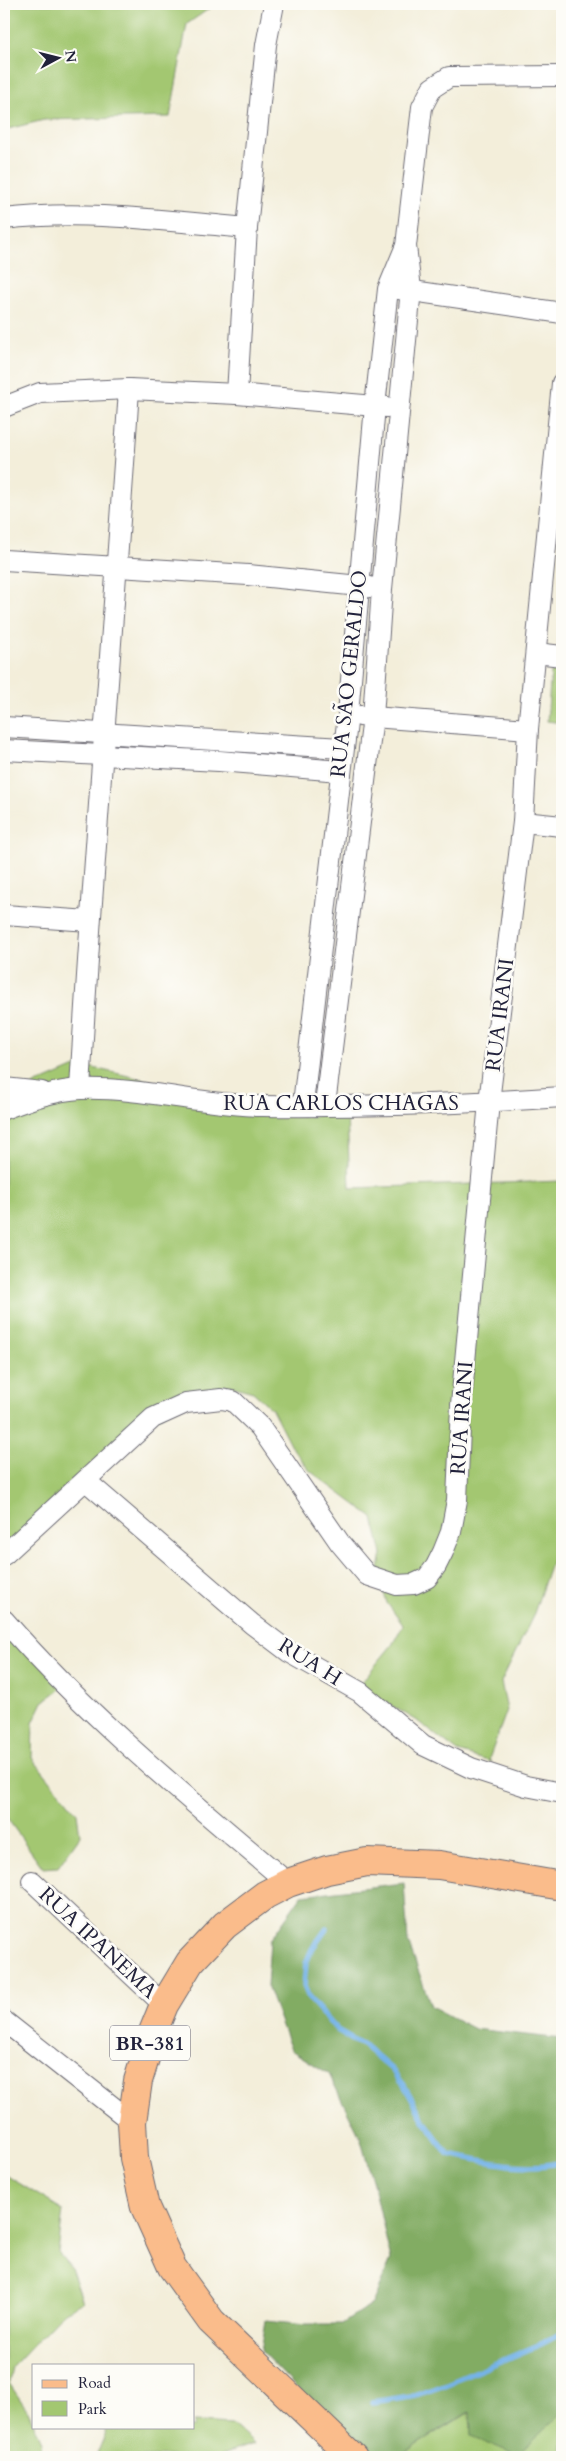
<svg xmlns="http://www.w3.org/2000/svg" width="566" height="2461" viewBox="0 0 566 2461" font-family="Cardo,serif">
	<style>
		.green { fill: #a3c771; stroke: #627456 }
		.forest { fill: #82ac63; stroke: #52674f }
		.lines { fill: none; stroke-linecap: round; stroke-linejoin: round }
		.stream { stroke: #75b3e8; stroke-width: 5.5 }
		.minor-casing { stroke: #6b6973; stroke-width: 22 }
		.primary-casing { stroke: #6b6973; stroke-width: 30 }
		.minor { stroke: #fff; stroke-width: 20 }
		.primary { stroke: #fabc8b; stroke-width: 28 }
		.labels { text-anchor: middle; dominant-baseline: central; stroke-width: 5; stroke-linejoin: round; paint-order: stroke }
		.shield { fill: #fdfcf7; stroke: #646373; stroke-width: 1 }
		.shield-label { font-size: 20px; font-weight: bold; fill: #22223b }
		.street-label { font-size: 21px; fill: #22223b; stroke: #fdfcf7 }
	</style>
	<rect width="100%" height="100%" fill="#fdfcf7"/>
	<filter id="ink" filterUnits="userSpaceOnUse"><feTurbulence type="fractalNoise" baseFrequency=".02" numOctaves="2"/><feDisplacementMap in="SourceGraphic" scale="10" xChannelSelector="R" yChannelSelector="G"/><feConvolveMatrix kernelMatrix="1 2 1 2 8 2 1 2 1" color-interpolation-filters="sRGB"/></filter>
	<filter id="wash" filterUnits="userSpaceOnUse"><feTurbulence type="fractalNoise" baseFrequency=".0096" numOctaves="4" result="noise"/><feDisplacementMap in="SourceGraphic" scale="20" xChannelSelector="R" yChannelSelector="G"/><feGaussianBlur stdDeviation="1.12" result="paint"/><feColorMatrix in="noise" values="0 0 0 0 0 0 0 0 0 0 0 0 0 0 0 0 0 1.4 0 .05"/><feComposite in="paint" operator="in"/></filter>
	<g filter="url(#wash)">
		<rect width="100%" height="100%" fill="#f3eeda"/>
		<g class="green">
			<path d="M4 4H216L187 24 170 117 44 120 4 130Z"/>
			<path d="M551 672 562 673V723L547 721Z"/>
			<path d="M80 1065 239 1101 277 1116 301 1117 347 1113 350 1188 562 1181V1530L533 1616 501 1682 507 1710 489 1759 491 1762 458 1752 416 1720 358 1686 392 1645 403 1625 387 1603 378 1574 382 1554 373 1518 310 1471 291 1446 272 1409 253 1392 235 1387 206 1391 151 1421 4 1553V1098Z"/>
			<path d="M4 1611 8 1618 43 1647 63 1687 43 1702 33 1723 32 1758 77 1813 80 1836 58 1867 43 1868 4 1814Z"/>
			<path d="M4 2174 63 2210 58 2253 71 2268 83 2302 64 2312 12 2367 9 2383 28 2411 42 2442 37 2457H4Z"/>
			<path d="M562 2378V2457H397L471 2411Z"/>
			<path d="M194 2422 232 2424 254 2444 217 2457H96L108 2427H194Z"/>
		</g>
		<path class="forest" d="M404 1883 408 1942 431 2006 474 2029 562 2039V2378L560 2415 517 2455 471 2436 470 2411 397 2457H363L261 2351 266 2320 306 2324H342L372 2304 391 2260 377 2198 360 2137 329 2074 291 2050 267 1986 270 1940 302 1895Z"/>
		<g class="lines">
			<g class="stream">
				<path d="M327 1928 312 1949 306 1963 304 1986 309 1998 337 2030 363 2045 391 2069 404 2085 423 2119 448 2154C486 2161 524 2172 562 2162"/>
				<path d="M373 2402 417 2395 442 2386 541 2344 562 2333"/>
			</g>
		</g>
	</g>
	<g filter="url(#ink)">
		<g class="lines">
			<g class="minor-casing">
				<g id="minor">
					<path d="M4 219C85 209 166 221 247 228"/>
					<path d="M399 289 562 313"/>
					<path d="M237 394 247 228 266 45 274 4"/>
					<path d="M4 407 40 393 129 389 237 394 387 407"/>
					<path d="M4 560 248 575 370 587"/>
					<path d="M536 653 562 656"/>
					<path d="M360 716 528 729"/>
					<path d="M4 727 342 748"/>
					<path d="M4 750 219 761 340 771"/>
					<path d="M523 822 562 826"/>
					<path d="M4 915 89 921"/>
					<path d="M4 1088 42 1092"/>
					<path d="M80 1089C93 856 114 623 129 389"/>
					<path d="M303 1104 348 714 375 406 388 289 405 248"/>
					<path d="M325 1105 373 717 382 589 411 289 406 246 422 107 432 88 449 77 562 76"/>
					<path d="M4 1109C28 1100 55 1090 81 1089 142 1087 201 1105 262 1106 362 1107 463 1104 562 1097"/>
					<path d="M86 1481 252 1624 289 1652 360 1692 423 1745 471 1768 526 1786 562 1793"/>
					<path d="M4 1555 153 1418 186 1403 221 1399 233 1401 260 1427 340 1543 367 1575 397 1585 414 1584 427 1578 436 1566 443 1552 451 1532 457 1500 461 1405 489 1102 523 822 528 729 562 383"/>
					<path d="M4 1620C89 1718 189 1799 288 1883"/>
					<path d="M32 1881 164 2005"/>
					<path d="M4 2021 132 2122"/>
				</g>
			</g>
			<g class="primary-casing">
				<path id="primary" d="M353 2457 211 2321 172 2267 145 2207 134 2158 132 2122 138 2081 153 2032 164 2005 190 1962 225 1925 265 1895 288 1883 327 1870 367 1862 439 1865 562 1886"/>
			</g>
			<use href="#minor" class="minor"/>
			<use href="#primary" class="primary"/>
		</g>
	</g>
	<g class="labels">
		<rect class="shield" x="110" y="2025.5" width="80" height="35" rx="4"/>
		<g class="shield-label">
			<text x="150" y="2043">BR-381</text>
		</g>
		<g class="street-label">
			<text transform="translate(349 674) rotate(-84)">RUA SÃO GERALDO</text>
			<text transform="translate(500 1015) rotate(-83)">RUA IRANI</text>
			<text x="341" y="1103">RUA CARLOS CHAGAS</text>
			<text transform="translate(462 1418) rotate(-86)">RUA IRANI</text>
			<text transform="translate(310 1662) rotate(32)">RUA H</text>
			<text transform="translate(98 1943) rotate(43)">RUA IPANEMA</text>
		</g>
	</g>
	<rect width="566" height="2461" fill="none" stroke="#fdfcf7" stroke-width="20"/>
	<rect x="32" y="2364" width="162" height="65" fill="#fdfcf7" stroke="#a5a5ac"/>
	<rect x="42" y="2380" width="25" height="8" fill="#fabc8b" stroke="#a5a5ac"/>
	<text x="78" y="2388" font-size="15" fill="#22223b">Road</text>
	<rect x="42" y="2401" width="25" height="15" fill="#a3c771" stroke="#a5a5ac"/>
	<text x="78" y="2414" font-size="15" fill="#22223b">Park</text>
	<g transform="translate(58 58) rotate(83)" stroke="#fdfcf7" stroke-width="4" paint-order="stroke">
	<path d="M0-4L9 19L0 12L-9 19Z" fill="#22223b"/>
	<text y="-8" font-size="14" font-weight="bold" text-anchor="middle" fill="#22223b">N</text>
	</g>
</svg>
